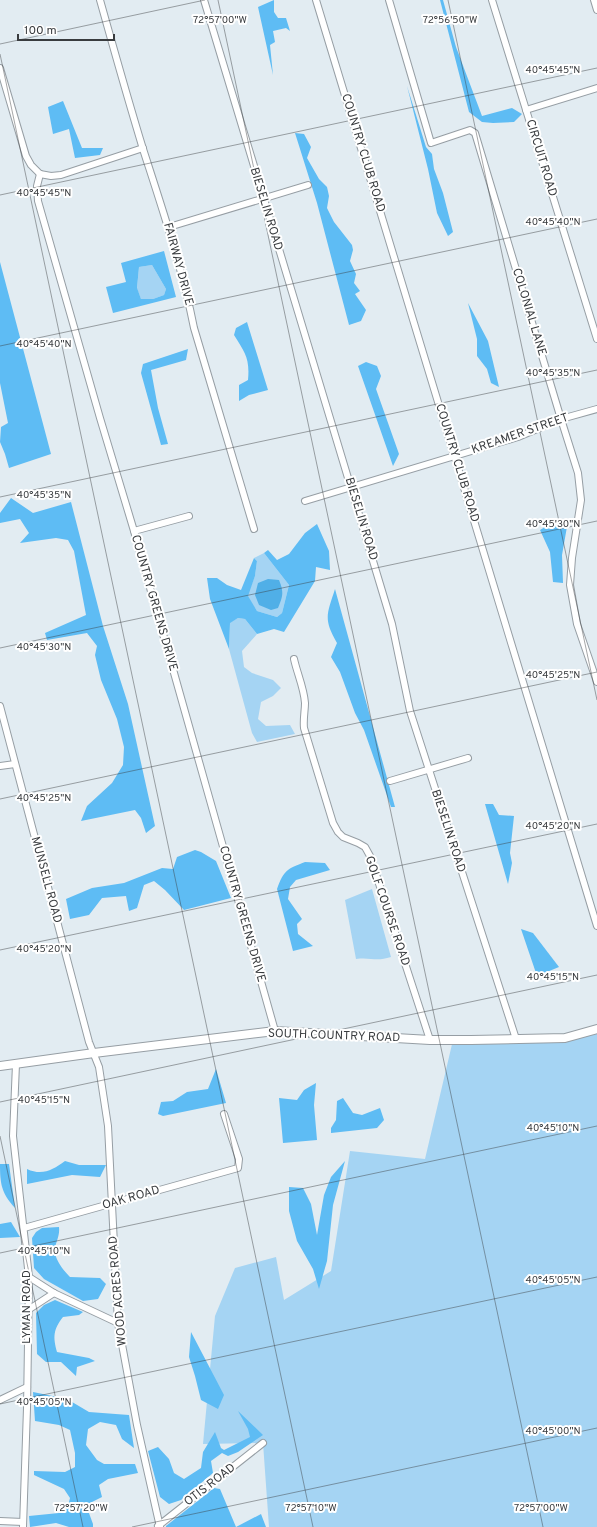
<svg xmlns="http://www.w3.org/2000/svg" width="597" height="1527" viewBox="0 0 597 1527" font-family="Overpass,sans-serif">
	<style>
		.green { fill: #a5d4f3 }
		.forest { fill: #5ebcf4; fill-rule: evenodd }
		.water { fill: #50afe7 }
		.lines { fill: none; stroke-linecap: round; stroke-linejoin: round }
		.minor-casing { stroke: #969ea4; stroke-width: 8 }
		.secondary-casing { stroke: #969ea4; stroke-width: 10 }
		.minor { stroke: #fff; stroke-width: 6 }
		.secondary { stroke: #fff; stroke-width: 8 }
		.ticks { fill: none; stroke: #393c3f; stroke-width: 1; stroke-opacity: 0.45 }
		.labels { text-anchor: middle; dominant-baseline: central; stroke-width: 4; stroke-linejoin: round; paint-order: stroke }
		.street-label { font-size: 12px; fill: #393c3f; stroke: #fff }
		.ticks-label { font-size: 10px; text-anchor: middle; fill: #393c3f; stroke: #fff; stroke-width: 4; stroke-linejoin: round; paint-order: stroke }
	</style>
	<rect width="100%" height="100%" fill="#e2ecf2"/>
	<g class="green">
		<path d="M152 265 166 289 164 295 153 299H141L137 289 139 267Z"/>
		<path d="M264 553 289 585 282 613 277 617 257 611 247 596 255 576 257 561 254 558Z"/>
		<path d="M238 618 245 619 257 634 242 651 244 667 252 673 273 680 281 688 273 696 261 702 258 719 266 726 290 725 295 734 257 742 252 733 229 649 230 622Z"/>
		<path d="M372 889 391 957C376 962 371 957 356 959L345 900Z"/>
		<path d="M597 1029V1527H269L263 1443 203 1444 215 1316 235 1268 276 1257 284 1300 331 1271 350 1151 425 1159 453 1040 565 1038Z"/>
	</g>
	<g class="forest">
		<path d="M274 0V12L278 18H286L290 31 286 28 273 31 275 42 270 45 273 75 258 7Z"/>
		<path d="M440 0H443L456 47 482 116 512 108 522 114 514 122 493 123 482 122 469 112Z"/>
		<path d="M407 86 426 147 432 154 434 169 443 193 453 232 448 236 437 213 428 169Z"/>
		<path d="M63 101 82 148H103L100 155 75 158 69 129 53 134 48 107Z"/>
		<path d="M295 133 304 134 311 147 307 158 319 179 327 187 329 196 327 208 334 222 352 245 353 250 350 261 356 274 354 283 360 291 355 294 366 310 361 321 349 325 317 203Z"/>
		<path d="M164 251 176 297 113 313 106 287 126 282 121 263ZM152 265 166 289 164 295 153 299H141L137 288 139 267Z"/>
		<path d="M0 262 51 454 9 468 5 454 0 442 1 427 8 423 0 383Z"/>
		<path d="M468 303 488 341 499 387 491 383 487 369 477 356V339Z"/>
		<path d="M247 322 268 390 249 395 239 401V385L248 380C250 358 245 353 234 335L236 328Z"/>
		<path d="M188 349 186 360 151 370 158 408 168 444 161 445 141 373 143 364Z"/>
		<path d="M366 362 377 366 381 376 376 389 399 454 393 466 358 366Z"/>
		<path d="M11 498 33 513 71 502 103 626 128 704 155 826 146 833 141 818 135 810 81 821 87 806 112 783 123 765 124 747 117 719 101 680 95 655 97 646 87 633 47 640 45 633 86 615 74 551 68 540 56 538 20 543 29 533 20 519 0 523V513Z"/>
		<path d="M568 521 562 555 563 583 553 582 550 552 540 530 550 524Z"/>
		<path d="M317 524 329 551 330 570 316 567 315 581 284 632 274 629 257 634 245 619 238 618 230 623 229 649 210 599 207 578H217L227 585 241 590 254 558 257 561 255 576 248 596 257 611 277 617 282 613 289 585 264 553 268 550 277 560 289 554 305 533Z"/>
		<path d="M335 589 395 807H391L364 730 355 713 340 672 331 657 337 643C323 619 327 614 335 589Z"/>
		<path d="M485 804H493L499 815 514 816 510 853 512 863 508 884Z"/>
		<path d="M195 850 201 852 216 861 231 898 184 910 165 890 154 881 144 885 137 908 129 911 126 896 102 898 89 915 70 919 66 899 92 888 124 883 162 868 173 869 177 857Z"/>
		<path d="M305 862 325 863 330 870 296 880 290 887 288 899 302 919 297 924 298 934 313 946 293 951 277 889C284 870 287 869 305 862Z"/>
		<path d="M521 929 533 933 559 967 537 976Z"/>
		<path d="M216 1069 226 1103 163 1116 158 1114 161 1102 173 1101 187 1092 208 1089Z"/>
		<path d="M316 1083 314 1105 317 1140 283 1143 279 1098 297 1100 304 1090Z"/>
		<path d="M343 1098 353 1113 362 1115 380 1108 384 1120 377 1128 331 1133V1128L336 1120 337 1101Z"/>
		<path d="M65 1161 79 1165H106L100 1177 72 1175 27 1184V1169C42 1176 53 1170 65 1161Z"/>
		<path d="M345 1161 333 1205 327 1261 319 1289 313 1269 297 1241 289 1211V1187L303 1188 311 1204 317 1235 324 1195 331 1177Z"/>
		<path d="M0 1164H9L15 1208C1 1193 0 1183 0 1164Z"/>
		<path d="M11 1222 20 1237 0 1238V1224Z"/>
		<path d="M59 1227C60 1236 56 1241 55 1249 54 1259 64 1271 70 1277L100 1278 106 1284 98 1299 83 1301 44 1279 34 1268 32 1238 36 1232 42 1228Z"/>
		<path d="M55 1300 83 1312 79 1315 63 1317C53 1330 53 1337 57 1352L89 1358 95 1361 77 1367 76 1376 61 1362H46L37 1354 36 1313 44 1305Z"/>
		<path d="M191 1332 224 1395 218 1409 201 1400 195 1376 189 1357Z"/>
		<path d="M33 1392 67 1399 89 1412 129 1415 134 1448 122 1439 116 1425 100 1422 88 1429 86 1445 97 1460 104 1464H135L138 1473 108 1479 99 1485 102 1497 86 1505 93 1524V1527H69L56 1523 30 1527 29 1516 59 1513 68 1506 70 1498 64 1489 34 1475V1471L65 1472 75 1467V1453L70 1430 59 1425 35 1421Z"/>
		<path d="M238 1411 263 1435 238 1452 228 1456 222 1453 211 1461 213 1473 181 1500 169 1504 160 1497 148 1451 158 1447 169 1459 174 1473 184 1479 201 1468 203 1452 215 1432 221 1448 224 1450 250 1437 248 1429Z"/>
		<path d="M214 1488 220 1489 236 1527 261 1514 266 1527H166V1526Z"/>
	</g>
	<path class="water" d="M268 579 279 580C284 592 283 596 278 608L271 610 259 605 255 595 258 583Z"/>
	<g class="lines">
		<g class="minor-casing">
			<g id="minor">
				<path d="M100 0C114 50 128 100 143 149 162 208 182 267 194 328L254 529"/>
				<path d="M204 0 392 624 410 711 516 1039"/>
				<path d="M316 0 597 926"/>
				<path d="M389 0 431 143 470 130 475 133 561 419 578 473 581 500 572 558 570 585 577 624 597 682"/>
				<path d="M492 0 597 339"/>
				<path d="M594 0 597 10"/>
				<path d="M0 68 26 156 31 165 40 174"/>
				<path d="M526 110 597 88"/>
				<path d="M40 174 37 186 38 201 100 418 134 531 275 1031"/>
				<path d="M40 174 51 176 61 175 143 148"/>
				<path d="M169 227 308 185"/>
				<path d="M305 501 518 437 561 419 597 409"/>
				<path d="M134 531 189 516"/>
				<path d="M294 659C297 673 304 688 305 703 305 711 303 719 304 728L333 823 338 832 343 837 358 843 365 847 370 856 430 1040"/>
				<path d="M0 706 89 1042 99 1067 108 1126 118 1323 137 1425 160 1527"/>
				<path d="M0 766 15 764"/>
				<path d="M390 781 468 758"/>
				<path d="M16 1064 13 1136 29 1277 27 1408 23 1527"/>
				<path d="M24 1228 238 1168 239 1159 224 1114"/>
				<path d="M29 1277 54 1293 118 1323"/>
				<path d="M28 1310 54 1293"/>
				<path d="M0 1400 27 1387"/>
				<path d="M0 1521 23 1522"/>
				<path d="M158 1526 263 1443"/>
			</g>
		</g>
		<g class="secondary-casing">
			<path id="secondary" d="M0 1066 94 1053 275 1031 430 1040H471L565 1038 597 1029"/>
		</g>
		<use href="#minor" class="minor"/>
		<use href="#secondary" class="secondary"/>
	</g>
	<path class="ticks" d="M218 0 543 1527M448 0 597 700M0 44 205 0M0 54 313 1527M0 195 597 68M0 346 597 219M0 497 597 370M0 648 597 521M0 799 597 672M0 950 597 824M0 1102 597 975M0 1136 83 1527M0 1253 597 1126M0 1404 597 1277M132 1527 597 1428"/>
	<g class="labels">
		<g class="street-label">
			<text transform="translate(363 153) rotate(73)">COUNTRY CLUB ROAD</text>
			<text transform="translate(541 158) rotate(73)">CIRCUIT ROAD</text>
			<text transform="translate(266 209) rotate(73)">BIESELIN ROAD</text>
			<text transform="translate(178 264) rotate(75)">FAIRWAY DRIVE</text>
			<text transform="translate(529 312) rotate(73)">COLONIAL LANE</text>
			<text transform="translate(520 434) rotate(-19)">KREAMER STREET</text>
			<text transform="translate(457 463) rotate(73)">COUNTRY CLUB ROAD</text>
			<text transform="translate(361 519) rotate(73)">BIESELIN ROAD</text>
			<text transform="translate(154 603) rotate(74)">COUNTRY GREENS DRIVE</text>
			<text transform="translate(448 831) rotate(72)">BIESELIN ROAD</text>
			<text transform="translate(46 880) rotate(75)">MUNSELL ROAD</text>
			<text transform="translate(387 911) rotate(71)">GOLF COURSE ROAD</text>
			<text transform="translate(242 914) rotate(74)">COUNTRY GREENS DRIVE</text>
			<text transform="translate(334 1036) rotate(2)">SOUTH COUNTRY ROAD</text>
			<text transform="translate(131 1198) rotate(-16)">OAK ROAD</text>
			<text transform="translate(118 1291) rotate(-95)">WOOD ACRES ROAD</text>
			<text transform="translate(27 1307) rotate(-90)">LYMAN ROAD</text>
			<text transform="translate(210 1485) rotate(-38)">OTIS ROAD</text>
		</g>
	</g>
	<g class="ticks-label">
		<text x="220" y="23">72°57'00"W</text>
		<text x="450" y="23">72°56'50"W</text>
		<text x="553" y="73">40°45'45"N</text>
		<text x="44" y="196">40°45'45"N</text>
		<text x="553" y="225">40°45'40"N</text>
		<text x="44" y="347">40°45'40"N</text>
		<text x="553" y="376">40°45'35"N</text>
		<text x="44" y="498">40°45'35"N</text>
		<text x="553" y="527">40°45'30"N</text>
		<text x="44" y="650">40°45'30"N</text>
		<text x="553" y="678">40°45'25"N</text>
		<text x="44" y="801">40°45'25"N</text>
		<text x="553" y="829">40°45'20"N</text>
		<text x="44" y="952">40°45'20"N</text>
		<text x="553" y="980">40°45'15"N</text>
		<text x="44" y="1103">40°45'15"N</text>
		<text x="553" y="1131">40°45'10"N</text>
		<text x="44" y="1254">40°45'10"N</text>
		<text x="553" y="1283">40°45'05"N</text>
		<text x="44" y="1405">40°45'05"N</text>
		<text x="553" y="1434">40°45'00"N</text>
		<text x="81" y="1511">72°57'20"W</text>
		<text x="311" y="1511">72°57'10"W</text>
		<text x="541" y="1511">72°57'00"W</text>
	</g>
	<path d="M18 34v6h96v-6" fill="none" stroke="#393c3f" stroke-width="2"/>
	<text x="24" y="34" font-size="12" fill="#393c3f" stroke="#ffffff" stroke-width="3" paint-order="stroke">100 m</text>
</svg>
